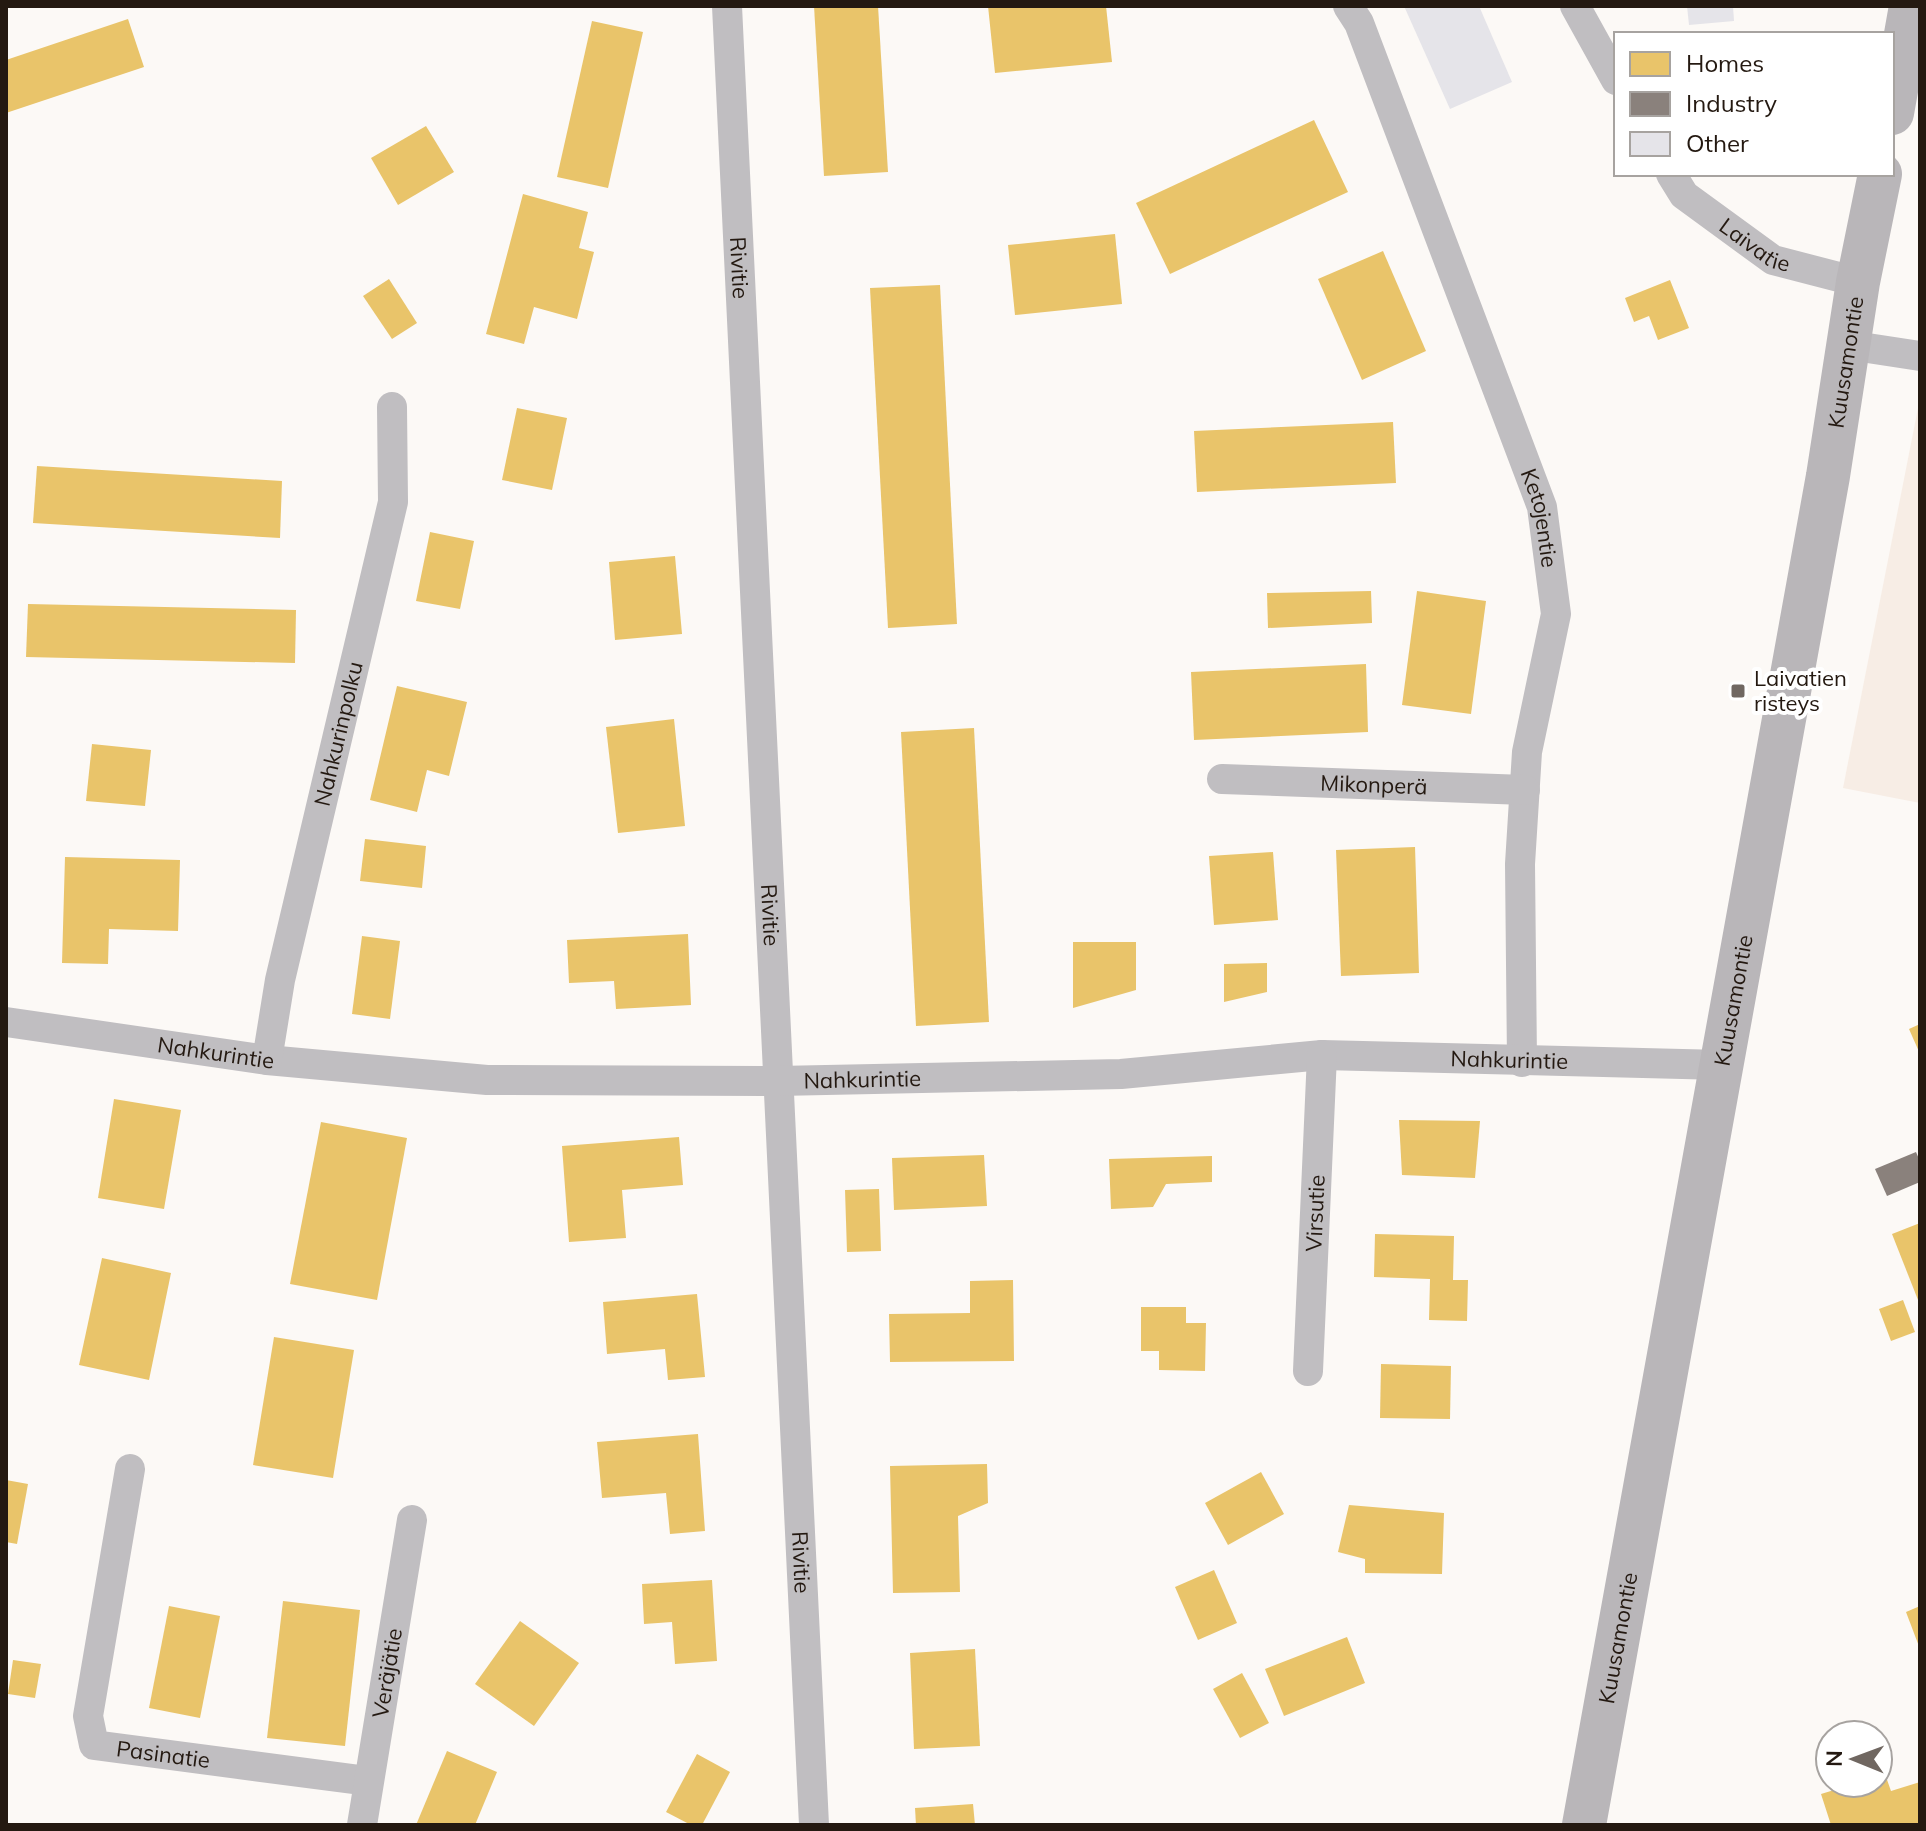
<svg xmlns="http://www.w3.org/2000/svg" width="1926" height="1831" viewBox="0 0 1926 1831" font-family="Mulish,sans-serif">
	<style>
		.built { fill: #f7ede5 }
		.homes { fill: #e9c46a }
		.industry { fill: #8a817c }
		.building { fill: #e5e4e9 }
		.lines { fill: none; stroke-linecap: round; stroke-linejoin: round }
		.minor { stroke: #c0bec1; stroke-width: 30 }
		.primary { stroke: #b9b6b9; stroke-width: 44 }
		.poi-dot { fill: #706761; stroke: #fff; stroke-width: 3 }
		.labels { text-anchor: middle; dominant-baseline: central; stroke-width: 8; stroke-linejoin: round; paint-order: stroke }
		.street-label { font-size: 22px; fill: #241911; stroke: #fff }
		.poi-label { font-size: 22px; fill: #241911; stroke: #fff; text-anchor: start }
	</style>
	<rect width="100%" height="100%" fill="#fcf9f6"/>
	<path class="built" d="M1920 398V803L1843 788Z"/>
	<g class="homes">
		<path d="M814 6H878L888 172 824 176Z"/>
		<path d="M988 6H1106L1112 62 995 73Z"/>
		<path d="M128 19 144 67 6 113V60Z"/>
		<path d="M592 21 643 32 608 188 557 177Z"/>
		<path d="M1314 120 1348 192 1170 274 1136 203Z"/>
		<path d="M426 126 454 172 398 205 371 158Z"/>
		<path d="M523 194 588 212 579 248 594 252 577 319 534 307 524 344 486 334Z"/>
		<path d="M1115 234 1122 304 1015 315 1008 245Z"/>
		<path d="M1383 251 1426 351 1362 380 1318 279Z"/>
		<path d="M389 279 417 323 392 339 363 296Z"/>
		<path d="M1670 280 1689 328 1658 340 1649 316 1634 322 1625 298Z"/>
		<path d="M940 285 957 624 888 628 870 288Z"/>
		<path d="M517 408 567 418 552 490 502 480Z"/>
		<path d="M1393 422 1396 483 1197 492 1194 431Z"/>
		<path d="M37 466 282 481 280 538 33 523Z"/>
		<path d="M430 532 474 541 460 609 416 601Z"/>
		<path d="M675 556 682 634 615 640 609 562Z"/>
		<path d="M1371 591 1372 623 1268 628 1267 593Z"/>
		<path d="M1417 591 1486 601 1471 714 1402 705Z"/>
		<path d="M28 604 296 610 295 663 26 657Z"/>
		<path d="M1366 664 1368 732 1194 740 1191 672Z"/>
		<path d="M397 686 467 702 449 776 427 770 417 812 370 800Z"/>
		<path d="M674 719 685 826 618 833 606 727Z"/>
		<path d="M974 728 989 1022 916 1026 901 732Z"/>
		<path d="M92 744 151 750 145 806 86 801Z"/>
		<path d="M365 839 426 846 422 888 360 881Z"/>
		<path d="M1415 847 1419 973 1341 976 1336 850Z"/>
		<path d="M1273 852 1278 920 1214 925 1209 856Z"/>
		<path d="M65 857 180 860 178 931 109 929 108 964 62 963Z"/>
		<path d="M688 934 691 1005 616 1009 614 981 569 983 567 940Z"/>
		<path d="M362 936 400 941 390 1019 352 1014Z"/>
		<path d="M1073 942H1136V990L1073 1008Z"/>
		<path d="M1267 963V992L1224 1002V964Z"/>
		<path d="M1920 1024V1054L1909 1029Z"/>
		<path d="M114 1099 181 1110 164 1209 98 1198Z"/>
		<path d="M1399 1120 1480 1121 1475 1178 1402 1175Z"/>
		<path d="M321 1122 407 1138 377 1300 290 1284Z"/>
		<path d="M679 1137 683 1185 622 1190 626 1238 569 1242 562 1146Z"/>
		<path d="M984 1155 987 1206 894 1210 892 1158Z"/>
		<path d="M1212 1156V1182L1166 1184 1153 1207 1111 1209 1109 1159Z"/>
		<path d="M879 1189 881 1251 847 1252 845 1190Z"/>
		<path d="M1920 1223V1305L1892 1234Z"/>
		<path d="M1375 1234 1454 1236 1453 1280H1468L1467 1321 1429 1320 1430 1279 1374 1277Z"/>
		<path d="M102 1258 171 1273 149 1380 79 1365Z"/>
		<path d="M1013 1280 1014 1361 890 1362 889 1314 970 1313V1281Z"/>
		<path d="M697 1294 705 1377 668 1380 665 1349 607 1354 603 1302Z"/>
		<path d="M1903 1300 1915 1332 1891 1341 1879 1309Z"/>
		<path d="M1141 1307H1186V1323H1206L1205 1371 1159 1370V1351H1141Z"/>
		<path d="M274 1337 354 1350 333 1478 253 1465Z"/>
		<path d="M1381 1364 1451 1366 1450 1419 1380 1418Z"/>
		<path d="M698 1434 705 1531 670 1534 666 1493 602 1498 597 1442Z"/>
		<path d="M987 1464 988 1503 958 1516 960 1592 893 1593 890 1466Z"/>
		<path d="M1261 1472 1284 1514 1228 1545 1205 1503Z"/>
		<path d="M6 1480 28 1484 17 1544 6 1542Z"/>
		<path d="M1349 1505 1444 1513 1442 1574 1365 1573V1559L1338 1552Z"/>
		<path d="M1214 1570 1237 1623 1198 1640 1175 1587Z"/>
		<path d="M712 1580 717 1661 675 1664 672 1622 644 1624 642 1584Z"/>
		<path d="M283 1601 360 1610 345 1746 267 1738Z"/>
		<path d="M169 1606 220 1616 200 1718 149 1708Z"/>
		<path d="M1920 1606V1649L1906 1612Z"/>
		<path d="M520 1621 579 1663 534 1726 475 1684Z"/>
		<path d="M1347 1637 1365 1683 1284 1716 1265 1669Z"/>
		<path d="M975 1649 980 1746 914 1749 910 1653Z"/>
		<path d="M13 1660 41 1664 35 1698 8 1694Z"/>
		<path d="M1242 1673 1269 1723 1240 1738 1213 1689Z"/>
		<path d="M447 1751 497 1772 475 1825H416Z"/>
		<path d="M697 1754 730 1772 702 1825H691L666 1812Z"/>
		<path d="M1885 1774 1891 1791 1920 1782V1825H1831L1821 1794 1857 1783H1878V1777Z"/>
		<path d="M973 1804 975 1825H916L915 1808Z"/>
	</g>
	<path class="industry" d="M1916 1152 1920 1161V1182L1887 1196 1875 1169Z"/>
	<g class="building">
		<path d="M1404 6H1479L1512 82 1450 109Z"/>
		<path d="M1687 6H1733L1734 21 1689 25Z"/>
	</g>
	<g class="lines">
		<g class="minor">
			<path id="s1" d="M727 6 814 1825"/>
			<path id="s2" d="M1348 6 1359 23 1542 507 1556 614 1527 752 1520 864 1522 1062"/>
			<path d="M1575 6 1616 80"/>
			<path id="s3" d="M1671 174 1684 195 1773 260 1858 282"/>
			<path d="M1848 345 1920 356"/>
			<path id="s4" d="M1222 779 1525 790"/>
			<path id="s5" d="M6 1022 267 1060 487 1080 778 1081 1121 1074 1322 1055 1722 1065"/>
			<path id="s6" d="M267 1060 280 980 393 502 392 407"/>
			<path id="s7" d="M1308 1371 1322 1055"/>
			<path id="s8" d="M130 1469 88 1716 94 1745 368 1781"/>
			<path id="s9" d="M362 1825 412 1520"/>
		</g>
		<g class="primary">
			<path d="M1892 113 1911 6"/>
			<path id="s10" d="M1584 1825 1828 476 1858 282 1880 174"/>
		</g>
	</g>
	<rect class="poi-dot" x="1730" y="683" width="16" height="16" rx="4"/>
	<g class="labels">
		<g class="street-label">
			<text stroke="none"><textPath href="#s3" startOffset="112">Laivatie</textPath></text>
			<text stroke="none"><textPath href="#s1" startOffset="262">Rivitie</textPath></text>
			<text stroke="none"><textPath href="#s10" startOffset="1486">Kuusamontie</textPath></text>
			<text stroke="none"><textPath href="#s2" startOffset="548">Ketojentie</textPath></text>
			<text stroke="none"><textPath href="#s6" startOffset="334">Nahkurinpolku</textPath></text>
			<text stroke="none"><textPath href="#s4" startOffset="152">Mikonperä</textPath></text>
			<text stroke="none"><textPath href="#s1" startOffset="910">Rivitie</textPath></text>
			<text stroke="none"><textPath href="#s10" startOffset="838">Kuusamontie</textPath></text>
			<text stroke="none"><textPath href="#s5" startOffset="212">Nahkurintie</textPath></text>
			<text stroke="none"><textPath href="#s5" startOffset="1508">Nahkurintie</textPath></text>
			<text stroke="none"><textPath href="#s5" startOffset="860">Nahkurintie</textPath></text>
			<text stroke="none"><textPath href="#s7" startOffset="158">Virsutie</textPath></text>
			<text stroke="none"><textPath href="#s1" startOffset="1558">Rivitie</textPath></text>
			<text stroke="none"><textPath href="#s10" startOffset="190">Kuusamontie</textPath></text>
			<text stroke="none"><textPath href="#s9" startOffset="154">Veräjätie</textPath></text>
			<text stroke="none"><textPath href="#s8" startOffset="350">Pasinatie</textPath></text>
		</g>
		<g class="poi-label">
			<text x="1754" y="678">Laivatien<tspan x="1754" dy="25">risteys</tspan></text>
		</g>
	</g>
	<rect width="1926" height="1831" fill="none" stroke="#241911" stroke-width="16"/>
	<rect x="1614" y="32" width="280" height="144" fill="#ffffff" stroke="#a7a3a0" stroke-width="2"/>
	<rect x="1630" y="52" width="40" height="24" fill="#e9c46a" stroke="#a7a3a0" stroke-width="2"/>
	<text x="1686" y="72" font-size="24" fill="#241911">Homes</text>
	<rect x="1630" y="92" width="40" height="24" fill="#8a817c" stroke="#a7a3a0" stroke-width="2"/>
	<text x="1686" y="112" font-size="24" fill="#241911">Industry</text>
	<rect x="1630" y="132" width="40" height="24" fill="#e5e4e9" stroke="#a7a3a0" stroke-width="2"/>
	<text x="1686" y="152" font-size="24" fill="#241911">Other</text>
	<g transform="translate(1854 1759) rotate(271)"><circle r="38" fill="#ffffff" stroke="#a7a3a0" stroke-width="2"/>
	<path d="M0-6L14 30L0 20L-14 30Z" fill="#706761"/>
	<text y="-12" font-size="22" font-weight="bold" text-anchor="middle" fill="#241911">N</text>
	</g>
</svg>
